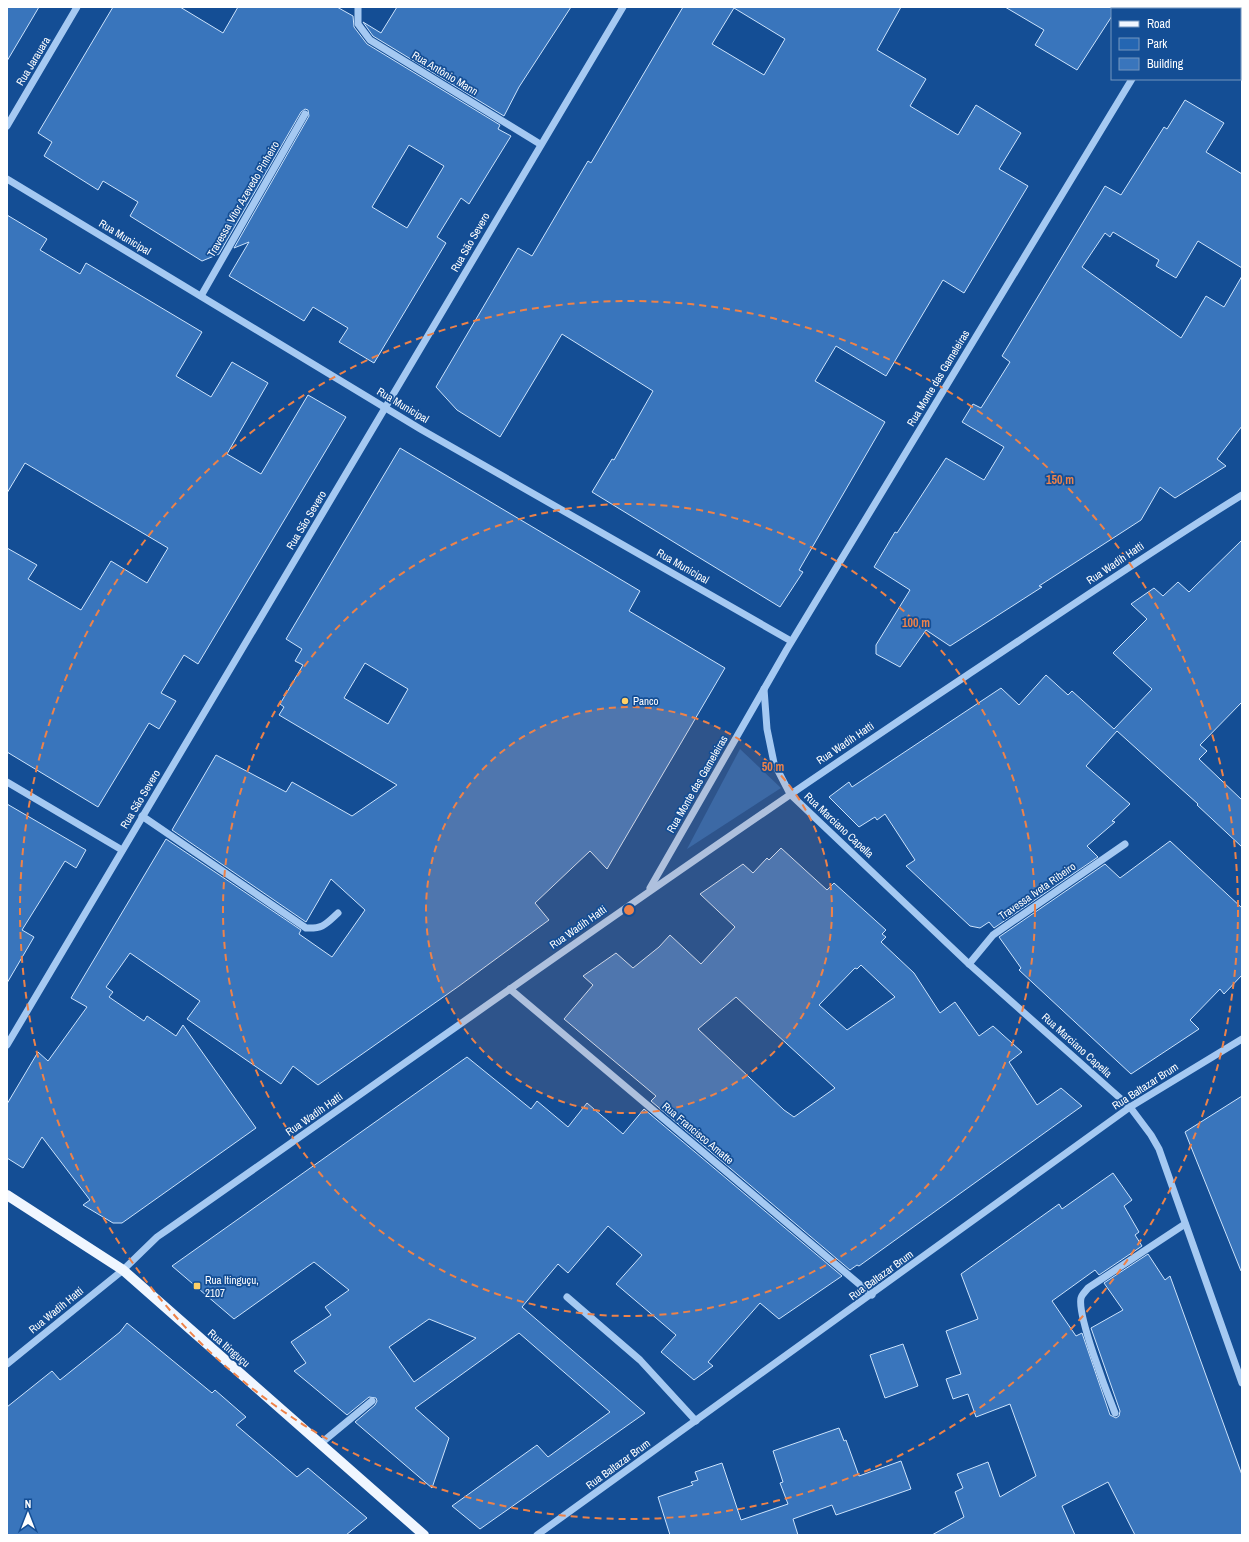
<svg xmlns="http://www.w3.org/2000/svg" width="1249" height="1542" viewBox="0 0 1249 1542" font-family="'Archivo Narrow',sans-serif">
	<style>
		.green { fill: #2466b2 }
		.building { fill: #3975bc; stroke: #cce3fc; fill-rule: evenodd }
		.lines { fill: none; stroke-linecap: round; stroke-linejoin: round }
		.minor { stroke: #a5c9f2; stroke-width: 7 }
		.major { stroke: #f0f6ff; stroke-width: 10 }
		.ring { fill: none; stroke: #ee8249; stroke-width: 2; stroke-dasharray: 7 5 }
		.poi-dot { fill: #ffd066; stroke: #144e95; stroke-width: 1.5 }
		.labels { text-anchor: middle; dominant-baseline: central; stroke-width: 3.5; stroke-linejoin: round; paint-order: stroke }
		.street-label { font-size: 11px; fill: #fff; stroke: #144e95 }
		.poi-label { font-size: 11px; fill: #fff; stroke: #144e95; text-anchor: start }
		.centre { fill: #ee8249; stroke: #144e95; stroke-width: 2 }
		.ring-label { font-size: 12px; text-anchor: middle; font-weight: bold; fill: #ee8249; stroke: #144e95; stroke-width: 3.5; stroke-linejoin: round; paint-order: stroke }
	</style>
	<rect width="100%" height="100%" fill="#144e95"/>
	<path class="green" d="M740 749 781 788 687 849Z"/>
	<g class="building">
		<path d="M7 7H39L7 61Z"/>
		<path d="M113 7H180L223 33 238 7H337L353 16 354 27 367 44 500 125 498 129 511 136 469 204 461 198 437 237 446 243 374 363 339 342 348 328 313 307 304 321 229 276 249 242 234 248 309 116 308 110 305 109 301 112 219 254 202 261 130 216 138 202 103 181 98 190 44 156 52 142 38 133ZM409 145 444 166 407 228 372 207Z"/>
		<path d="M397 7H571L519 87 504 116 373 36 363 22 381 33Z"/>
		<path d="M683 7H901L877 50 926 79 910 106 958 135 976 105 1021 133 999 169 1028 186 964 293 943 280 886 376 836 346 815 381 885 422 799 570 803 572 780 607 592 492 612 459 614 460 653 391 562 334 500 437 457 410 436 387 518 248 532 256 588 161 591 163ZM734 8 785 39 764 75 712 44Z"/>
		<path d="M1005 7H1118L1116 9H1112V16L1077 70 1035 45 1044 30Z"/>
		<path d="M1185 100 1224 123 1206 152 1242 174V268L1198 241 1176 278 1156 266 1159 260 1113 232 1110 237 1105 233 1082 267 1181 338 1206 296 1224 307 1242 276V426L1217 459 1226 466 1175 498 1160 487 1141 520 1039 586 1042 587 950 646 926 630 900 667 876 654V645L910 590 874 567 895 532 897 533 946 458 984 480 1004 447 962 422 973 404 981 408 1010 362 1002 356 1105 186 1121 195 1164 127 1167 129Z"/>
		<path d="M7 215 47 239 40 250 80 274 86 263 202 332 176 376 211 397 232 362 268 383 227 454 261 474 308 395 346 417 198 664 184 655 161 693 176 701 159 729 149 723 98 807 7 752V548L37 565 28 579 81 610 111 561 147 583 168 548 25 463 7 493Z"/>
		<path d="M400 448 640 591 629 611 725 668 607 869 590 851 535 903 549 920 459 986 318 1085 293 1066 281 1084 187 1019 200 1001 130 953 106 987 113 992 109 997 144 1021 147 1016 176 1036 183 1025 256 1128 122 1223H113L83 1205 90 1200 42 1137 23 1168 7 1158V1104L38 1052 48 1061 87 1007 71 998 166 839 301 930 299 934 332 957 365 910 331 879 306 922 172 830 216 755 286 792 292 782 352 816 397 785 279 715 284 707 280 704 303 665 295 661 302 649 286 639ZM365 663 408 689 388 724 344 698Z"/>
		<path d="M1242 540V702L1200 745 1207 751 1199 759 1242 800V847L1197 805 1198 804 1117 731 1086 766 1130 804 1112 821 1115 822 1087 846 1098 857 994 928 989 922 980 928 970 926 906 866 915 860 885 814 877 820 875 817 859 827 829 797 849 782 852 787 1001 688 1019 705 1046 675 1068 695 1072 691 1114 729 1152 689 1113 653 1147 619 1131 604 1154 588 1163 596 1178 582 1189 592Z"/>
		<path d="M7 804 86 850 76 868 65 861 22 930 34 937 7 983Z"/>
		<path d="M1170 841 1242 908V975L1224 994 1220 989 1190 1020 1199 1029 1131 1074 1019 970 1021 968 999 937 1105 864 1120 878Z"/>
		<path d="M781 848 827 890 834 883 886 930 882 934 886 937 881 942 914 973 940 1013 955 1002 979 1036 993 1026 1022 1052 1009 1062 1037 1105 1061 1088 1082 1106 859 1266 857 1265 850 1270 651 1101 656 1096 564 1019 593 985 583 976 616 953 633 968 659 947 670 935 701 964 735 927 700 894 743 864 753 873 767 858 769 860ZM861 965 895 997 847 1030 819 1005 855 968 857 969ZM736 997 751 1011 835 1088 794 1117 784 1110 698 1029Z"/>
		<path d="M467 1057 531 1109 537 1101 568 1127 587 1103 623 1134 644 1109 842 1276 779 1319 760 1303 708 1362 713 1366 694 1380 661 1352 676 1335 616 1284 642 1255 608 1226 568 1273 558 1264 522 1307 645 1413 480 1529 452 1506 537 1445 548 1457 610 1412 519 1333 415 1408 449 1438 432 1488 355 1422 375 1405 377 1401 376 1398 369 1397 347 1415 294 1371 306 1363 291 1342 331 1315 325 1307 349 1290 314 1262 234 1319 172 1266ZM429 1319 476 1338 414 1382 389 1347Z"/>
		<path d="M1242 1096V1271H1241L1185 1132Z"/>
		<path d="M1113 1173 1132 1200 1124 1206 1139 1232 1135 1235 1142 1246 1099 1275 1095 1270 1052 1301 1076 1336 1082 1333 1110 1415 1116 1418 1119 1416 1120 1411 1091 1328 1123 1310 1104 1283 1148 1254 1165 1280 1170 1276 1242 1475V1535H1135L1108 1482 1062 1506 1075 1535H932L964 1517 955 1492 963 1488 957 1474 988 1462 1000 1497 1036 1476 1010 1404 976 1417 968 1394 953 1399 946 1379 961 1374 946 1331 978 1319 961 1274 1059 1204 1062 1209Z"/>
		<path d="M127 1323 212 1393 215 1390 246 1417 236 1425 297 1477 308 1468 367 1518 346 1535H7V1407L52 1371 60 1380 120 1332Z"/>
		<path d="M903 1344 918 1386 885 1398 870 1355Z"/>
		<path d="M839 1428 844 1441 846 1440 859 1476 901 1461 911 1489 836 1515 832 1505 793 1519 798 1535H670L658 1497 693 1485 691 1482 698 1480 695 1472 722 1463 741 1520 788 1504 780 1483 783 1482 773 1451Z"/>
	</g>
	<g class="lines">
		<g class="minor">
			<path d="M358 7V24L370 40 540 144"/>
			<path d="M1174 9 1175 7"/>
			<path d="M7 126 77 7"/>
			<path d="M7 179 422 430 791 641"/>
			<path d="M201 296 305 114"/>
			<path d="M764 689 767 729 774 763 790 794 969 964 1130 1107 1151 1135 1159 1149 1242 1383"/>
			<path d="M7 782 122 850"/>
			<path d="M142 816 306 928C323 929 326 924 338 913"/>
			<path d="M650 888 787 649 1132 79"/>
			<path d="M969 964 993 935 1125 844"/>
			<path d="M510 989 872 1295"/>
			<path d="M7 1045 623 7"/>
			<path d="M567 1297 640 1360 696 1421"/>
			<path d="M7 1364 123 1270 157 1237C426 1049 692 858 966 676 1058 615 1148 553 1242 495"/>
			<path d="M1115 1413C1107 1393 1077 1315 1081 1298 1082 1294 1086 1291 1088 1288L1185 1224"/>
			<path d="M320 1444 372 1401"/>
			<path d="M537 1535 1130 1107 1242 1039"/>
		</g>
		<path class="major" d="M7 1195 123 1270 424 1535"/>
	</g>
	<circle cx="629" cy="910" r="203" fill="#ee8249" fill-opacity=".12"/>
	<g class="ring">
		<circle cx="629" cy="910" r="203"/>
		<circle cx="629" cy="910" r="406"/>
		<circle cx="629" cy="910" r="609"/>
	</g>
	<g class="poi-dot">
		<circle cx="625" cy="701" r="4"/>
		<rect x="193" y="1282" width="8" height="8" rx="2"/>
	</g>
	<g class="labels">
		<g class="street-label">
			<text transform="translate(33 61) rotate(-59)">Rua Jarauara</text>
			<text transform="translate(445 73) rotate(31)">Rua Antônio Mann</text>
			<text transform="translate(243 199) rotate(-60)">Travessa Vitor Azevedo Pinheiro</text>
			<text transform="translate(125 237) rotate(31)">Rua Municipal</text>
			<text transform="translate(470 242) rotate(-60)">Rua São Severo</text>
			<text transform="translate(938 378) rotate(-59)">Rua Monte das Gameleiras</text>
			<text transform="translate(403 405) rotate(31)">Rua Municipal</text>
			<text transform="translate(306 520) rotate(-59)">Rua São Severo</text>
			<text transform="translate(1115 563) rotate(-34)">Rua Wadih Hatti</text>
			<text transform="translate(683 566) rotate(30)">Rua Municipal</text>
			<text transform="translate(845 743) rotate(-34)">Rua Wadih Hatti</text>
			<text transform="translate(697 784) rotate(-60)">Rua Monte das Gameleiras</text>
			<text transform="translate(140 799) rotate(-59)">Rua São Severo</text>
			<text transform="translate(839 825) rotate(43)">Rua Marciano Capella</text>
			<text transform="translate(1037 891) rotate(-35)">Travessa Iveta Ribeiro</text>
			<text transform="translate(578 927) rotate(-35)">Rua Wadih Hatti</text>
			<text transform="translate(1077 1045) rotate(42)">Rua Marciano Capella</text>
			<text transform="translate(1145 1086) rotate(-33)">Rua Baltazar Brum</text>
			<text transform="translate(314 1114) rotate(-35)">Rua Wadih Hatti</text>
			<text transform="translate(698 1133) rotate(40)">Rua Francisco Amatte</text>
			<text transform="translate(881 1275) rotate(-36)">Rua Baltazar Brum</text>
			<text transform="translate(56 1310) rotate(-39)">Rua Wadih Hatti</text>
			<text transform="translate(229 1348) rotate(41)">Rua Itinguçu</text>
			<text transform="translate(618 1464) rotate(-36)">Rua Baltazar Brum</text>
		</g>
		<g class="poi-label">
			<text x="633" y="701">Panco</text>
			<text x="205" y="1280">Rua Itinguçu,<tspan x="205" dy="13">2107</tspan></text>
		</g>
	</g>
	<circle cx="629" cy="910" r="6" class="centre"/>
	<g class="ring-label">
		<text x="1060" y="484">150 m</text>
		<text x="916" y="627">100 m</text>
		<text x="773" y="771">50 m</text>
	</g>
	<rect width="1249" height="1542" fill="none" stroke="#ffffff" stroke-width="16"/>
	<rect x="1111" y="8" width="130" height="72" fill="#144e95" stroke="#7295bf"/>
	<rect x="1119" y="21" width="20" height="6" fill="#f0f6ff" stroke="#7295bf"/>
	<text x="1147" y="28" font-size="12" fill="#ffffff">Road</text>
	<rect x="1119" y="38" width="20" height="12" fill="#2466b2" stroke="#7295bf"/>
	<text x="1147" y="48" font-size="12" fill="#ffffff">Park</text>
	<rect x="1119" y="58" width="20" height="12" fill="#3975bc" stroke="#7295bf"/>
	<text x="1147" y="68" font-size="12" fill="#ffffff">Building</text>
	<g transform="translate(28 1514)" stroke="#144e95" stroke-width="3" paint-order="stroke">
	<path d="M0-3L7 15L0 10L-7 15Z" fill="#ffffff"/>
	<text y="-6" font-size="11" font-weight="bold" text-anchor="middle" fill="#ffffff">N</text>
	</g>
</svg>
